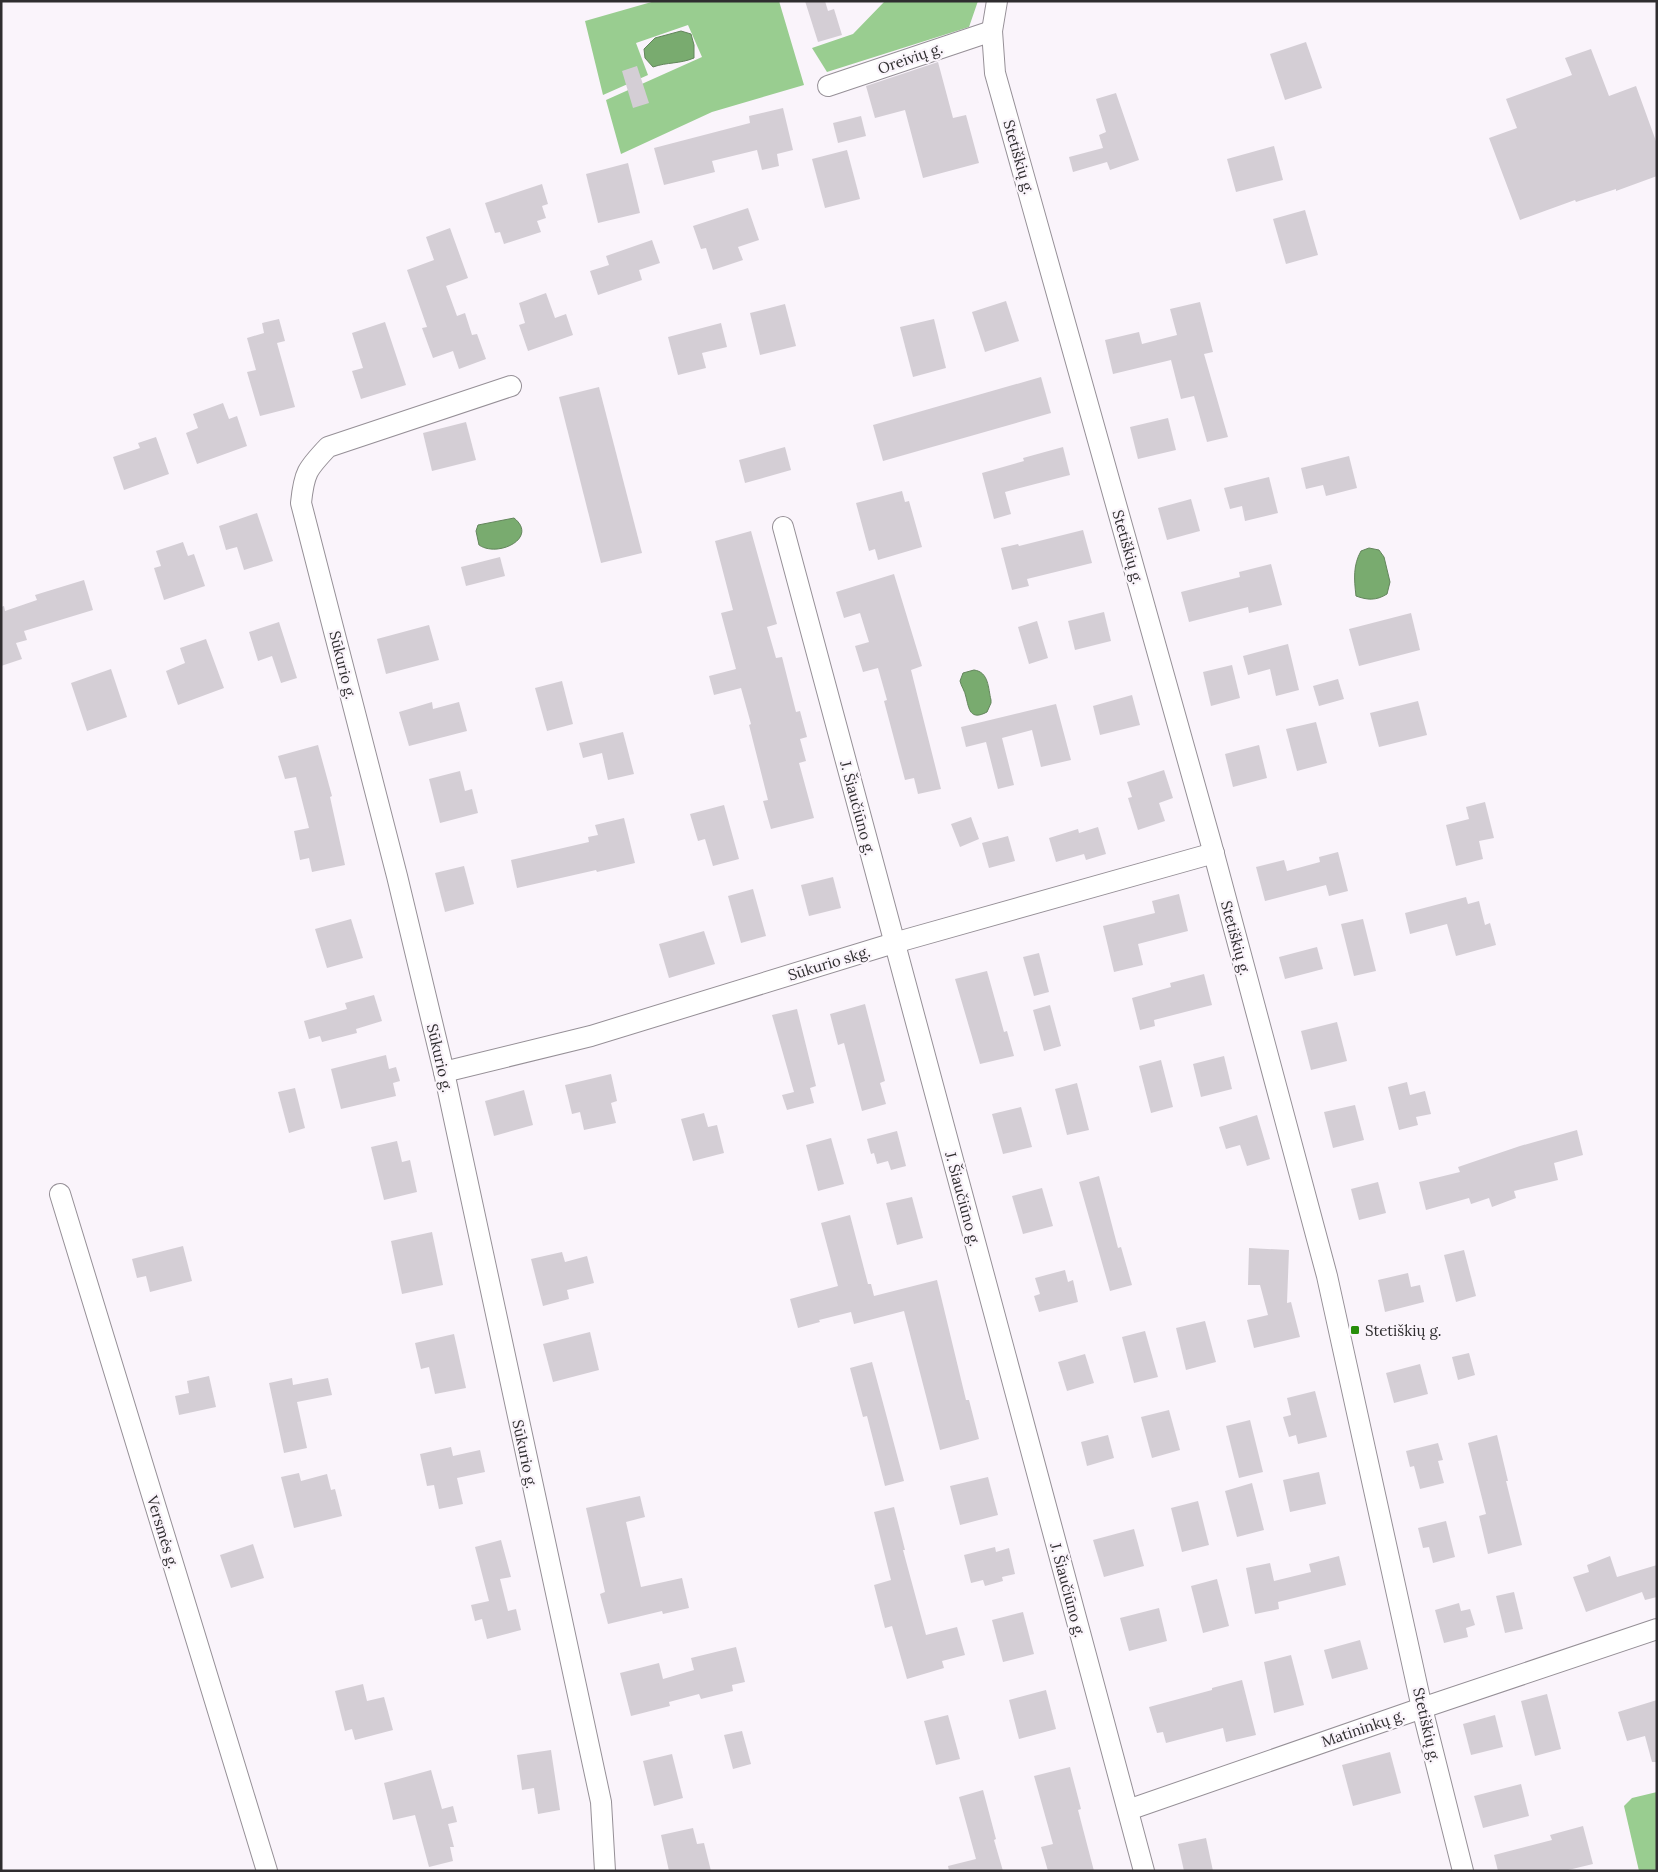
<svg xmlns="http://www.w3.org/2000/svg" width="1658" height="1872" viewBox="0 0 1658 1872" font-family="Lora,serif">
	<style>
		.forest { fill: #99cd90 }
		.water { fill: #79ab6f; stroke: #63855c }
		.building { fill: #d4ced5 }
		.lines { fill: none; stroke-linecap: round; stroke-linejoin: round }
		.minor-casing { stroke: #969097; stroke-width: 22 }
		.minor { stroke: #fff; stroke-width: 20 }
		.poi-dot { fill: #278d0a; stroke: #faf4fb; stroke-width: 2 }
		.labels { text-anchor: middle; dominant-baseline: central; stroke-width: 4.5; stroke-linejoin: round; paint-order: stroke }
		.street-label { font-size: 15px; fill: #2f2d2f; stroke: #faf4fb }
		.poi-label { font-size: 15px; fill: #2f2d2f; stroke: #faf4fb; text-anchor: start }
	</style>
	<rect width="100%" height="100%" fill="#faf4fb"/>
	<g class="forest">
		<path d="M655 1H779L804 85 712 112 621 154 606 100 702 57 688 25 636 43 648 75 603 95 585 21Z"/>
		<path d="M885 1H978L969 27 827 72 812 48 853 34Z"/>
		<path d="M1657 1792V1871H1639L1624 1806 1632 1798Z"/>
	</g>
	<g class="water">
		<path d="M681 31 691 34 694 45V58C680 64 667 62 653 67L645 58 644 49 655 38Z"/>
		<path d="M514 518C539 538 498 558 479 545L476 531 478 525Z"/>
		<path d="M1369 548 1379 550 1384 557 1390 582 1387 594C1376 601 1367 600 1356 596 1354 579 1353 565 1361 551Z"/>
		<path d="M974 670C989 672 988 688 991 700V703L987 712C970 721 969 709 966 697 965 691 961 686 960 681L963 673Z"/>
	</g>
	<g class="building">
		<path d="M805 1H825L828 11 834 9 842 35 818 42Z"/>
		<path d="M1306 42 1322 88 1285 100 1270 54Z"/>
		<path d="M1591 49 1609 96 1636 86 1657 144V176L1616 191V189L1576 202 1575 200 1520 220 1489 138 1517 128 1506 99 1572 75 1565 58Z"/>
		<path d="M938 62 953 118 966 115 979 163 923 178 905 110 875 118 866 86Z"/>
		<path d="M637 66 649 103 633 108 622 71Z"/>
		<path d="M1116 93 1139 160 1110 170 1107 162 1073 172 1069 157 1103 148 1099 135 1106 132 1096 99Z"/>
		<path d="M783 108 793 150 777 154 779 166 762 170 757 150 712 161 715 172 664 185 654 148 750 123 749 116Z"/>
		<path d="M861 116 866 136 838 143 833 123Z"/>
		<path d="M1274 146 1283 180 1236 192 1227 159Z"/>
		<path d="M847 150 860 199 825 208 812 159Z"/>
		<path d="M628 163 640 213 598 223 586 174Z"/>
		<path d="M542 184 548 204 542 206 546 218 537 221 541 232 504 244 500 232 495 233 485 203Z"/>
		<path d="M748 208 759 240 738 247 743 260 713 270 706 248 701 249 693 226Z"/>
		<path d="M1305 210 1318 255 1286 264 1273 219Z"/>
		<path d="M450 228 468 278 446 286 457 316 465 313 472 335 477 334 486 359 459 369 453 351 433 358 422 328 427 327 407 270 434 260 426 237Z"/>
		<path d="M652 240 660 263 639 270 642 280 598 295 590 271 609 265 606 256Z"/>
		<path d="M546 293 555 318 566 314 573 335 528 351 519 325 525 323 519 303Z"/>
		<path d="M1006 301 1019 341 985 352 972 312Z"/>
		<path d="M1200 302 1213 352 1204 354 1228 437 1207 442 1194 396 1181 399 1171 360 1113 374 1105 340 1139 332 1142 344 1177 335 1170 309Z"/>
		<path d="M785 304 796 346 760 355 750 313Z"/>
		<path d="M279 319 285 341 277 343 295 407 260 416 247 372 256 370 247 338 264 333 262 323Z"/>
		<path d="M934 319 946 368 913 377 900 327Z"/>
		<path d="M385 322 406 385 361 399 352 371 363 368 352 333Z"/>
		<path d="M721 323 727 347 702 353 706 368 678 375 668 337Z"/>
		<path d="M1041 377 1051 413 883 461 873 425Z"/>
		<path d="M599 387 642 553 601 563 559 397Z"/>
		<path d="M223 403 229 419 237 416 247 446 197 464 186 433 198 428 193 414Z"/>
		<path d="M1168 418 1176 450 1138 459 1130 427Z"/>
		<path d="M466 422 476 460 432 471 423 433Z"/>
		<path d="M156 437 169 474 124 490 113 457 140 448 138 443Z"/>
		<path d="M785 447 791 470 745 483 739 460Z"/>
		<path d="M1063 447 1070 475 1005 492 1011 514 994 519 982 473 1024 461 1023 458Z"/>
		<path d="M1349 456 1357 488 1326 496 1323 485 1306 489 1301 468Z"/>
		<path d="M1269 477 1278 513 1245 521 1242 506 1230 509 1224 488Z"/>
		<path d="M902 491 905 502 909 501 922 547 878 560 875 549 869 551 856 503Z"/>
		<path d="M1191 499 1200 531 1167 540 1158 508Z"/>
		<path d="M257 513 273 561 244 570 237 547 226 550 219 526Z"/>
		<path d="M1083 530 1092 563 1027 579 1029 586 1012 590 1001 548 1018 544 1019 546Z"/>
		<path d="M751 531 777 624 767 627 776 658 782 657 796 712 800 711 807 737 800 739 806 761 799 763 814 818 771 829 763 801 768 800 749 725 751 724 741 688 714 695 709 676 736 669 721 613 733 610 715 541Z"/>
		<path d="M183 542 188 556 194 554 205 586 164 600 154 568 161 566 156 551Z"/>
		<path d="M500 557 505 576 466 586 461 567Z"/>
		<path d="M1271 564 1282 605 1249 613 1248 607 1189 622 1181 592 1240 577 1239 572Z"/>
		<path d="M894 574 922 666 911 670 941 789 918 794 914 778 905 780 884 701 887 700 878 668 863 672 855 646 869 642 860 613 844 618 836 592Z"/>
		<path d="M84 580 93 610 24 631 27 640 16 643 22 659 1 666V607L4 606 5 611 37 600 35 595Z"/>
		<path d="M1104 612 1111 641 1075 650 1068 621Z"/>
		<path d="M1411 613 1420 650 1359 666 1349 629Z"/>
		<path d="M1037 621 1048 658 1029 664 1018 627Z"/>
		<path d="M279 622 297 678 281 683 272 656 258 661 249 632Z"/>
		<path d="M429 625 439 660 386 674 377 639Z"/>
		<path d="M206 639 224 688 178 705 166 671 185 663 180 648Z"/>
		<path d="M1288 644 1299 690 1276 696 1270 669 1248 675 1243 656Z"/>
		<path d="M1232 665 1240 698 1211 706 1203 672Z"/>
		<path d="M111 669 127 717 87 731 71 683Z"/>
		<path d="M1338 679 1344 699 1319 706 1313 686Z"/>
		<path d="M562 681 573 724 547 731 535 688Z"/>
		<path d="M1132 695 1140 725 1100 735 1093 706Z"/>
		<path d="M1418 701 1427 735 1379 747 1370 713Z"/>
		<path d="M432 702 433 709 459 702 467 731 409 746 399 712Z"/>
		<path d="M1056 704 1071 760 1041 767 1032 730 1002 738 1014 785 998 789 986 742 966 747 961 727Z"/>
		<path d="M1316 722 1327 763 1297 771 1286 729Z"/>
		<path d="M623 732 634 774 608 780 602 753 583 758 579 743Z"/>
		<path d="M318 745 332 796 330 797 345 865 312 872 309 858 300 860 294 831 309 828 296 777 285 779 278 756Z"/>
		<path d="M1259 745 1267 778 1233 787 1225 754Z"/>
		<path d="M1164 770 1173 798 1159 803 1165 821 1138 830 1128 798 1132 797 1127 782Z"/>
		<path d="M460 771 465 791 472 789 478 813 440 823 429 779Z"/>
		<path d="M1485 802 1494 838 1479 841 1483 859 1456 866 1446 825 1469 819 1466 807Z"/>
		<path d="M724 805 739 859 713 866 705 839 698 841 690 814Z"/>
		<path d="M971 817 979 839 960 847 951 824Z"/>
		<path d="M624 818 635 863 597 872 596 870 517 888 511 860 589 842 588 837 598 835 595 825Z"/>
		<path d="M1098 827 1106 854 1086 860 1084 854 1056 862 1049 838 1078 829 1079 833Z"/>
		<path d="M1008 836 1015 861 989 868 982 843Z"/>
		<path d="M1338 852 1348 891 1329 896 1326 885 1265 901 1256 867 1284 860 1287 871 1320 862 1319 857Z"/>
		<path d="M464 866 474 904 445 912 435 873Z"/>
		<path d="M833 877 841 908 809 916 801 885Z"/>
		<path d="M753 889 766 936 741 943 728 896Z"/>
		<path d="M1179 894 1188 931 1138 944 1143 965 1114 972 1103 926 1155 913 1152 901Z"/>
		<path d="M1466 897 1468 904 1479 901 1485 925 1490 923 1496 945 1456 956 1447 924 1410 934 1405 913Z"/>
		<path d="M351 919 363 958 327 968 315 929Z"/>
		<path d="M1363 919 1376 971 1354 976 1341 924Z"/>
		<path d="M704 931 715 964 669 978 659 944Z"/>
		<path d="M1317 947 1323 969 1285 979 1279 957Z"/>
		<path d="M1039 953 1049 992 1034 996 1023 957Z"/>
		<path d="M987 971 1004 1032 1007 1031 1014 1056 980 1064 955 979Z"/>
		<path d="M1204 974 1212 1005 1154 1020 1155 1026 1140 1030 1132 998 1171 987 1170 983Z"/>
		<path d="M374 995 382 1021 356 1029 357 1033 322 1042 320 1036 309 1039 304 1021 347 1009 345 1003Z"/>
		<path d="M865 1004 885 1081 880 1083 886 1104 862 1111 844 1043 838 1045 830 1014Z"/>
		<path d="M1050 1005 1061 1046 1044 1051 1033 1010Z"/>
		<path d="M797 1009 816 1086 810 1088 814 1103 787 1110 782 1095 794 1092 772 1015Z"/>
		<path d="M1337 1022 1347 1061 1311 1070 1301 1031Z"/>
		<path d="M386 1055 389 1069 396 1067 400 1081 393 1083 396 1096 341 1109 331 1069Z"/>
		<path d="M1224 1056 1232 1089 1201 1097 1193 1064Z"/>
		<path d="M1161 1060 1173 1107 1151 1113 1139 1066Z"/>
		<path d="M611 1074 617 1101 611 1103 616 1123 584 1130 580 1112 572 1114 565 1085Z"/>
		<path d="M1407 1082 1410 1095 1425 1091 1431 1114 1416 1117 1418 1125 1399 1130 1388 1087Z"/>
		<path d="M1077 1083 1089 1130 1067 1135 1055 1089Z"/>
		<path d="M295 1088 305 1128 289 1133 278 1092Z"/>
		<path d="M524 1090 533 1125 494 1136 485 1101Z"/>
		<path d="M1355 1105 1364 1140 1333 1148 1324 1112Z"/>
		<path d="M1021 1107 1032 1147 1003 1154 992 1114Z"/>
		<path d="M704 1113 708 1127 717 1125 724 1153 693 1161 681 1119Z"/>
		<path d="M1257 1115 1270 1159 1247 1166 1240 1145 1226 1149 1219 1127Z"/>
		<path d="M1577 1130 1583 1155 1554 1163 1558 1180 1514 1191 1516 1198 1492 1207 1489 1198 1471 1204 1469 1198 1426 1210 1419 1182 1460 1172 1458 1167 1520 1146Z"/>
		<path d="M897 1131 906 1166 891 1170 888 1161 877 1164 874 1153 871 1154 867 1139Z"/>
		<path d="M831 1138 844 1184 818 1191 806 1145Z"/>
		<path d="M397 1141 402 1162 410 1160 417 1192 384 1200 371 1147Z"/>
		<path d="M1099 1176 1118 1248 1121 1247 1132 1285 1110 1291 1079 1182Z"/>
		<path d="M1378 1182 1386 1213 1359 1220 1351 1189Z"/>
		<path d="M1042 1188 1053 1226 1023 1234 1012 1196Z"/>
		<path d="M912 1197 923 1238 897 1245 886 1203Z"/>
		<path d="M850 1215 868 1284H871L874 1296 937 1280 966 1400H969L979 1439 940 1450 904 1311 854 1324 851 1312 819 1320 820 1322 798 1328 790 1299 838 1286 821 1223Z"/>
		<path d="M432 1232 443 1285 402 1294 391 1241Z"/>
		<path d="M183 1246 192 1281 150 1292 146 1276 137 1278 132 1259Z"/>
		<path d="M1249 1248 1289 1250 1287 1303 1291 1302 1300 1337 1254 1348 1247 1320 1268 1315 1260 1285H1248Z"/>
		<path d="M1464 1250 1476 1296 1456 1302 1444 1255Z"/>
		<path d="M562 1252 565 1262 587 1256 594 1283 567 1290 569 1299 543 1306 531 1259Z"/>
		<path d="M1065 1270 1068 1282 1073 1280 1078 1302 1039 1312 1034 1296 1040 1294 1035 1278Z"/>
		<path d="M1408 1273 1411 1287 1420 1285 1424 1302 1385 1312 1378 1280Z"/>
		<path d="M1205 1321 1216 1362 1186 1370 1176 1328Z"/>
		<path d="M1145 1331 1158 1377 1134 1383 1122 1337Z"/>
		<path d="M590 1332 599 1370 553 1382 543 1344Z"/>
		<path d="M454 1334 466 1388 435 1394 429 1367 421 1369 415 1343Z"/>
		<path d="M1469 1353 1475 1375 1458 1380 1452 1357Z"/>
		<path d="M1085 1354 1094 1383 1067 1391 1058 1362Z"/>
		<path d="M872 1362 904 1481 885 1486 867 1416 863 1417 850 1368Z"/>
		<path d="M1420 1364 1428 1394 1394 1403 1386 1373Z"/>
		<path d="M209 1376 216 1407 179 1415 175 1396 189 1393 187 1381Z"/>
		<path d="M292 1378 293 1385 328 1378 332 1395 297 1402 307 1448 284 1453 269 1383Z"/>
		<path d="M1315 1391 1327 1437 1298 1444 1296 1435 1289 1437 1283 1417 1291 1415 1287 1398Z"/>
		<path d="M1169 1410 1180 1450 1152 1458 1141 1417Z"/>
		<path d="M1250 1420 1263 1472 1239 1478 1226 1426Z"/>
		<path d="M1108 1435 1114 1458 1087 1466 1081 1442Z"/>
		<path d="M1497 1435 1508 1481H1506L1522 1545 1488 1554 1479 1516 1486 1514 1468 1443Z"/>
		<path d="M1438 1443 1443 1460 1438 1461 1444 1483 1420 1489 1414 1466 1410 1467 1406 1451Z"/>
		<path d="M451 1447 453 1456 480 1450 485 1472 457 1478 463 1504 439 1509 434 1485 427 1486 420 1454Z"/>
		<path d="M1319 1472 1326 1504 1290 1512 1283 1480Z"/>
		<path d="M299 1473 301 1481 327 1474 331 1490 335 1489 342 1516 294 1528 281 1477Z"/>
		<path d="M988 1477 998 1515 960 1525 950 1486Z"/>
		<path d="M1252 1483 1264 1530 1237 1537 1225 1491Z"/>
		<path d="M640 1496 645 1517 626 1522 641 1587 682 1578 689 1608 663 1614 662 1611 608 1624 600 1594 605 1592 586 1508Z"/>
		<path d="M1198 1501 1209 1545 1182 1552 1171 1508Z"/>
		<path d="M894 1507 905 1550H903L926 1635 957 1627 965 1655 942 1661 944 1668 907 1679 892 1626 885 1628 874 1585 891 1580 874 1512Z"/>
		<path d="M1446 1521 1455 1557 1433 1563 1429 1547 1423 1548 1418 1528Z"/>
		<path d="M1134 1529 1144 1566 1104 1577 1093 1540Z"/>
		<path d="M501 1540 511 1577 500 1579 508 1611 516 1609 521 1630 487 1639 482 1619 475 1621 471 1605 489 1601 475 1547Z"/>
		<path d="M253 1544 264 1578 231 1588 220 1555Z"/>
		<path d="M995 1547 996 1552 1009 1548 1015 1574 1002 1577 1003 1581 985 1586 983 1580 971 1583 964 1555Z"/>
		<path d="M1339 1556 1346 1585 1278 1602 1279 1609 1255 1614 1246 1568 1270 1563 1274 1581 1311 1572 1309 1564Z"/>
		<path d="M1610 1556 1617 1577 1657 1565V1597L1645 1600 1642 1592 1586 1612 1573 1577 1589 1572 1587 1565Z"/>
		<path d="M1217 1579 1229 1626 1203 1633 1191 1586Z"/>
		<path d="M1514 1592 1523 1629 1505 1633 1496 1596Z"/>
		<path d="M1459 1603 1461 1611 1470 1609 1475 1625 1466 1628 1468 1637 1444 1643 1435 1610Z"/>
		<path d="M1159 1608 1167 1641 1129 1651 1120 1618Z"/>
		<path d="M1023 1612 1034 1654 1003 1662 992 1620Z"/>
		<path d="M1360 1640 1368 1669 1332 1679 1324 1650Z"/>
		<path d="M736 1647 745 1682 732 1685 733 1691 701 1699 699 1694 669 1702 670 1706 631 1716 620 1673 659 1663 663 1679 694 1670 691 1658Z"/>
		<path d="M1291 1655 1304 1705 1274 1713 1264 1662Z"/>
		<path d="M1242 1680 1256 1735 1226 1742 1223 1728 1166 1743 1163 1732 1157 1733 1149 1707 1212 1690V1688Z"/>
		<path d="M363 1684 367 1701 384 1697 393 1730 355 1740 352 1729 345 1731 335 1691Z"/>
		<path d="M1046 1690 1056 1729 1019 1739 1009 1700Z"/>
		<path d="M1547 1694 1561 1749 1535 1756 1521 1701Z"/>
		<path d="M1657 1700V1762H1652L1645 1736 1627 1741 1618 1712Z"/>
		<path d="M948 1715 960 1759 936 1765 924 1721Z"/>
		<path d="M1495 1715 1503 1747 1471 1755 1463 1724Z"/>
		<path d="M742 1731 751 1764 733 1769 724 1735Z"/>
		<path d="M551 1750 560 1810 538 1814 534 1788 522 1790 517 1755Z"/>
		<path d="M1390 1752 1401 1793 1353 1806 1342 1765Z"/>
		<path d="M672 1754 683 1798 654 1806 643 1761Z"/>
		<path d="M1070 1767 1081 1809 1078 1810 1094 1871H1048L1041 1847 1053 1844 1034 1776Z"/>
		<path d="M431 1770 442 1809 453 1806 457 1822 448 1824 454 1847H450L453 1861 429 1867 415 1815 393 1820 384 1783Z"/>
		<path d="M1521 1784 1529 1816 1483 1828 1474 1796Z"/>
		<path d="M983 1790 996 1839 994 1840 1003 1871H949L948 1866 976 1859 959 1797Z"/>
		<path d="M1583 1826 1593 1864 1564 1871H1498L1494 1855 1552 1840 1550 1835Z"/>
		<path d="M693 1828 697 1844 704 1843 711 1871H669L661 1835Z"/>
		<path d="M1206 1838 1213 1871H1184L1178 1844Z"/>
	</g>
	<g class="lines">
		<g class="minor-casing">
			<g id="minor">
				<path d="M997 1 992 31 995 73 1211 843 1327 1276 1422 1708 1463 1871"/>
				<path d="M828 86 992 31"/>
				<path d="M511 386 328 447C307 469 304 473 301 503L397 876 444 1072 601 1802 605 1871"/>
				<path d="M783 527 1144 1871"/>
				<path d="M444 1072 591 1036 894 943 1214 853"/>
				<path d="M60 1194 267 1871"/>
				<path d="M1128 1810 1422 1708 1657 1629"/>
			</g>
		</g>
		<use href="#minor" class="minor"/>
	</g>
	<rect class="poi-dot" x="1350" y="1325" width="10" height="10" rx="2.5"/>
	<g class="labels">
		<g class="street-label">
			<text transform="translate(910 58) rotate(-19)">Oreivių g.</text>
			<text transform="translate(1019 157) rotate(74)">Stetiškių g.</text>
			<text transform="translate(1128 547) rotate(74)">Stetiškių g.</text>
			<text transform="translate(343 665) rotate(76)">Sūkurio g.</text>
			<text transform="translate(858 808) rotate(75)">J. Šiaučiūno g.</text>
			<text transform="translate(1236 938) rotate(75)">Stetiškių g.</text>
			<text transform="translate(829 963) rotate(-17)">Sūkurio skg.</text>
			<text transform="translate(440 1058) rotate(77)">Sūkurio g.</text>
			<text transform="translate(963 1199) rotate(75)">J. Šiaučiūno g.</text>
			<text transform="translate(525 1454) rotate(78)">Sūkurio g.</text>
			<text transform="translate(163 1532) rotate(73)">Versmės g.</text>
			<text transform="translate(1068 1590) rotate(75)">J. Šiaučiūno g.</text>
			<text transform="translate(1427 1725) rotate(77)">Stetiškių g.</text>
			<text transform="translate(1363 1728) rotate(-19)">Matininkų g.</text>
		</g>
		<g class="poi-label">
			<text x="1365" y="1330">Stetiškių g.</text>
		</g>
	</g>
	<rect width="1658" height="1872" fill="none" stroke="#2f2d2f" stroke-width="5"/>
</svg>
